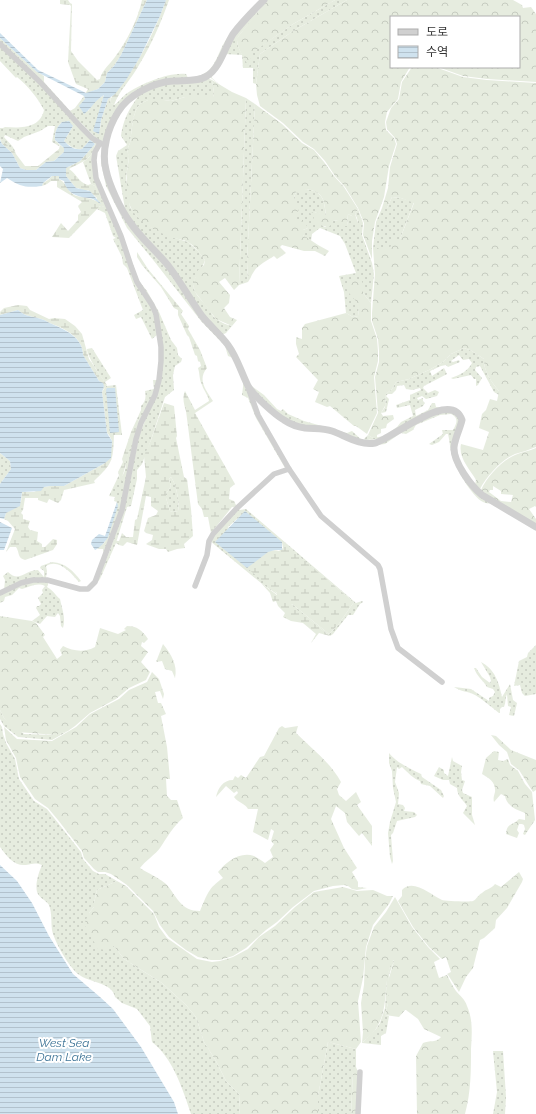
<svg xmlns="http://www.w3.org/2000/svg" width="536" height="1114" viewBox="0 0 536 1114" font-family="Raleway,'Noto Sans KR',sans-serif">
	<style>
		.grass { fill: url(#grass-dots); fill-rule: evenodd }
		.forest { fill: url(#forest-crowns); fill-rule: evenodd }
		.wetland { fill: url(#wetland-marsh); fill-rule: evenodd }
		.water { fill: url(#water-rules) }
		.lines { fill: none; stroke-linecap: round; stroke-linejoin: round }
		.minor { stroke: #d0d0d0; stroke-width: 5.5 }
		.tertiary { stroke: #d0d0d0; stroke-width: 7 }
		.labels { text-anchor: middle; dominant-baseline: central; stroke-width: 4; stroke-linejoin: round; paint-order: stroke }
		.water-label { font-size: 12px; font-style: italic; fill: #3f7597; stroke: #fff }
	</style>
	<defs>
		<pattern id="grass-dots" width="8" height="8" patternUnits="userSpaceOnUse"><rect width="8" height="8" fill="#e6ecdf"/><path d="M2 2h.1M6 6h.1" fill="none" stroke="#c6cbc0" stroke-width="1.8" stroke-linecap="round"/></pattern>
		<pattern id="forest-crowns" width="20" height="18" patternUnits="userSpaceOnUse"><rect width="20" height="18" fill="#e6ecdf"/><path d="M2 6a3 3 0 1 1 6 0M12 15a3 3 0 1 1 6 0" fill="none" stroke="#c6cbc0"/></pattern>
		<pattern id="wetland-marsh" width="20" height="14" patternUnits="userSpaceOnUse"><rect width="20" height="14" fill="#e6ecdf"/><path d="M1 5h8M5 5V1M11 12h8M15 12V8" fill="none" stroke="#c6cbc0"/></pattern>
		<pattern id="water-rules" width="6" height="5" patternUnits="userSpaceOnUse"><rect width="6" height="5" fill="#cfe2ee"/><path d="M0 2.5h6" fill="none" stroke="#b2c2cd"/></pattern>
	</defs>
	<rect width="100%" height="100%" fill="#fff"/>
	<g class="grass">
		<path d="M335 0H347L293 31 260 54 256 84 253 83V68H243L242 55 225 54 211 75 212 78 220 85 211 78 210 75 234 36 259 8 256 15 237 38C236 48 245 58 249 66L251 53 293 24Z"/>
		<path d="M244 18 214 66 202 77 171 79 126 100 104 142 96 138 0 42V38L37 72 44 76V82L70 111 75 108 84 96 88 111 95 101 104 95 94 131 100 129 101 120 108 99 111 97 110 102 114 105C119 102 122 97 126 94 140 84 169 72 186 74L188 78C217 75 214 58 227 38 232 31 239 25 244 18Z"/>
		<path d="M0 47 40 84 96 142 97 145 93 163 125 251 155 315 157 335 152 339 141 317 136 319 134 315 143 310 141 305 127 268 123 264 122 257 113 239 116 238 113 236 105 213 97 209 100 206 103 207 104 205 95 186 91 184 83 162C90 158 94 151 95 144L90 140 82 149C74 150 70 146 64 141L73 126 62 122C56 128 55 132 55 140L60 145 59 146 52 142 55 126H48L40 131 24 137 18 141 5 135 4 137C9 143 14 146 16 154L0 139V128H3L5 127C20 128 40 129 44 110 37 97 29 87 17 77L16 78 0 61Z"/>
		<path d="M207 78 212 80 214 93 213 97H185L171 101 164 100H148L140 104 136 110 133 119 130 143 127 150 129 156 126 178 130 207 137 216 152 228 172 237 188 242 198 251 205 260C203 268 197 272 194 282 191 293 203 300 208 308 212 312 212 317 218 320 222 323 227 325 232 326L226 333 222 335C200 317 187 290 171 267 159 251 142 238 131 222 120 206 104 174 105 154 105 147 108 140 110 134 114 122 119 110 128 102 139 92 157 84 171 82 184 80 196 82 207 78ZM139 95C129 110 124 117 121 136L127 145 118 151 116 156 125 209C116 194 105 173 106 155 107 133 121 106 139 95Z"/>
		<path d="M246 98 255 104 247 262 248 282 239 285Z"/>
		<path d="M102 146 104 147 102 155 104 171 108 181 128 223 169 270 190 302 234 355 247 386 257 417 285 466V468L256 418 248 398 242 395 243 387V381L233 358 228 356 225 346 201 321 154 261 127 228 106 186 101 163Z"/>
		<path d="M306 189C324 192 324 200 326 216L314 212C315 219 319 223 325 227L333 221 338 220 347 226 348 214 352 216 358 223 357 218 355 214 358 209 363 223 362 235 372 263 374 274 371 303 363 293V284L357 302 359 307 358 316 353 317 346 313 344 292 339 276 356 273 345 244 340 236 320 228 312 234 311 241 303 235V230L308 228 295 219 294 197 296 192Z"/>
		<path d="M392 197 401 198 414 202 400 239 390 248H373L376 222 382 208H387Z"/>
		<path d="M139 281 147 291 159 312 171 340 177 348 178 355 182 359 181 362 175 366 173 375 174 390 165 397 151 440 142 464 137 470V479L131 506 127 507 116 543 100 579 96 584 110 550 125 506 139 436 159 385V324Z"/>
		<path d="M92 348 111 378 105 382C100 376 87 356 87 349Z"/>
		<path d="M464 348 472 351 484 359C483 370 492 383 499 391V395L494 392 480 366 476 367 475 370 482 378 478 385 476 386V379H474L471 375 453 379 451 378C460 375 468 371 472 363L469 359 463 360 459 355 451 361 453 362 459 360 460 362 448 367 446 365 441 366 430 371 432 376 444 368 447 374 424 386 423 388 428 393 435 390 439 392 437 396 426 399 422 396 417 398 418 400 423 398V401L425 403 423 406 415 410 416 416 428 410 432 403H435L436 407C447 407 458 405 464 417L456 451 463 470 455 451 463 421 449 408 382 439 365 440 364 439 368 435 373 438 384 436 397 427 401 422 413 416 410 405 397 408 396 405 410 400V395L421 390 420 388 412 390 406 389 404 385 397 386 396 390 392 394H388L386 396 389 399 386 412 381 413 385 407 386 394 392 389 396 382 409 379 429 370 443 362 451 354Z"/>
		<path d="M153 380H157L155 389 140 424 120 510 103 553V549H97L105 542 117 502 114 501 115 497 109 496 119 475 120 478C124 475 127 467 125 462L139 421 137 419 141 410V406C146 401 146 397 145 391L154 389Z"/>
		<path d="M249 384 264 395 277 409 281 411 283 409 288 414 304 421 347 433 352 431 363 441 289 421 272 408Z"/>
		<path d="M116 385 122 435H109L107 433 102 392 106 386Z"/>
		<path d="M450 411 460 419 453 443 461 470 493 503C492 503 487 504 486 503 474 501 457 470 453 459 450 451 450 442 448 434H446L439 442 432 445 429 444 443 434 442 430H453C457 423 459 418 451 414L440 415 416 425 413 430 406 434 401 433 385 444 369 446 426 417Z"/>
		<path d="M0 453 10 461 11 469 0 484Z"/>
		<path d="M171 477C176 484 180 502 178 511L173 512 170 511 166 498V494L171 486 169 479Z"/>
		<path d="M239 509 240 510 246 509 356 603 362 601 363 602 360 604 353 615H348L333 634 330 636 290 605 292 604 329 634 338 625 354 602 245 512 228 527 278 595 261 583 210 541 214 535Z"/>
		<path d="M52 562C66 563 73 571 81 581L79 582C71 573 59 558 46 566L47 571 46 578 4 590 5 580 3 576 8 572C19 583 25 570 38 570L44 577V571L40 568 41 566Z"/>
		<path d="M31 582H48V585L47 587C54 591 55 595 60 599 62 609 66 618 63 628L61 626 60 616 58 613 55 617 47 616 40 624 32 621 40 615 36 608 37 606H39L41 604 38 598 43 593 42 590 45 586C37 582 29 587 22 589L19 588 12 595 5 597 4 601 0 603V594Z"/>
		<path d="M536 645V694L525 696 522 693 520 685 514 686 519 661 527 657 528 653Z"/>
		<path d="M481 662C495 669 499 683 502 697L510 684 513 700 517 703 514 716 509 715 511 707 508 706 507 694C505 698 506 702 504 707H502L500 709V713H499C493 708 482 699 475 695 468 691 461 692 454 687L471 689 489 701V698L493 696 495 692 493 689 487 687C483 680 477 677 474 668H476L482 677 490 683 491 681 490 677Z"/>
		<path d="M0 710 4 718 24 734 56 735 68 731 52 740 18 737 4 726 0 719Z"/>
		<path d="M0 724 2 727 3 734 6 743 15 759 19 779 34 801 47 809 81 852 83 859 93 871 99 874H105L117 881 97 890 94 903V907L89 913 124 959 162 983 186 1005 196 1017 204 1042 216 1061 226 1081 240 1095 239 1108 240 1114H191C183 1090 173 1058 152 1042L150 1026 137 1009 122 1003 115 997C112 982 89 983 78 974 69 967 54 941 52 930 51 921 52 913 49 905 46 900 39 898 37 892 35 883 39 872 42 865 34 862 33 864 26 865 13 866 7 856 0 847Z"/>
		<path d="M389 753C397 763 409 768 421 774L422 777 441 790 444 796 443 798 430 786 421 784 420 781C414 779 407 772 402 767L399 769 397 767 395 782 399 793 398 804 403 805 405 808 404 811 414 812 417 815 415 817 397 821 393 833 391 835 393 861 392 864 390 857 388 833 390 822 396 802 393 788 392 771 389 763Z"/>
		<path d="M452 757 453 761 462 766 461 772 462 780 465 781 462 790 463 793 472 797V815L475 825 463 813 467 806C463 800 457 796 457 788L450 784 449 780H443L434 776 439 767 444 770V773L448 776Z"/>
		<path d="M392 960 394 961 389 975 388 1003 385 1015 389 1016 386 1033 381 1036V1045L362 1043 376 1029 380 1023 385 1008 387 976Z"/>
		<path d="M328 1042 356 1049V1067L358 1072H353L351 1114H318V1096Z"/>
		<path d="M493 1051H503L506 1097 505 1114H493L497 1092Z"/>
	</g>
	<g class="forest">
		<path d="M267 0H335L293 24 252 53 249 67C245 59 236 48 237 38Z"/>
		<path d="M347 0H513L522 5 523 8 531 7 536 14V82L487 79 463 76 438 67H519V17H391V67H410L401 82 398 99 387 112 385 122 386 130 394 138 396 144 389 166 384 197 375 222 372 241V259L363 235 364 223 358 208 345 187 335 176 325 161 314 149 303 142 283 123 260 106 257 95 256 84 260 54 293 31Z"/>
		<path d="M412 67H435L463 77 487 80 536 83V447C529 450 522 452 515 454 501 460 487 476 480 489L475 485 476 480C470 469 458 458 461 444L483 450 489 432 479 428 482 414 486 410 490 399 497 401 499 391C492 383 483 370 484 359L472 351 464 348 451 354 443 362 429 370 409 379 396 382 392 389 386 394 385 406 381 413 383 416 393 415 394 419 387 424 386 428 381 429V433L377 435V438H373L368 435 378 413 375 377 379 362V351L378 339 372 321V313L375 274 373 248H390L393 239H400L414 203 401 198 392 197 387 208H382L388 188 390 167 397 144 395 138 387 129 386 122 391 108 399 99 402 82Z"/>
		<path d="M212 80 232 92 246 98 239 285 234 290 225 278 219 282 230 295 229 303 224 308 230 317 237 320 232 326 216 319 195 292 193 284 198 270 204 265 205 260C200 254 195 246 188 242 183 239 176 239 170 237 156 231 138 222 131 208 127 201 126 180 127 171 128 163 130 158 127 150L130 143 133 119 136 110 140 104 148 100H164L171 101 185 97H213L214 93Z"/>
		<path d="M255 104 282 124 302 143 314 150 324 162 334 176 344 187 358 209 355 214 358 223 353 221 352 216 348 214 347 226H341L339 224 338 220 333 221 330 226C324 227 317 225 313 220L314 217 310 213 314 212 326 215C324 200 324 192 306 189L301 194 296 192 294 197 299 210 296 213 295 219 303 220 308 228 303 230V235L318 245 329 251 325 256 315 251H304L282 245 280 247 286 253 277 259 274 256C267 261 257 265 253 273 251 276 251 278 248 282L247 262Z"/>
		<path d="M361 279 363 284V293L371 303V321L377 339 378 351V361L374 377 377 413 367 434 356 426H354L330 406 327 407 315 402 319 392 313 389 318 380 296 357 299 354 296 344V337L302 339V328L305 324 346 313 353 317 358 316C361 300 352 300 346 288 349 281 354 280 361 279Z"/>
		<path d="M536 448V507L535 506 529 509 536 519V524L489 497 481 490C487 477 501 461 515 455 522 452 529 451 536 448ZM493 486 501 491V494L513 495 511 502 501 501 489 492 490 490H493Z"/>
		<path d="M0 616 32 621 36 623 45 635 43 637 57 659 62 655 60 650 63 646C73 651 84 653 95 647L100 628 118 634 126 630 124 629 127 626C137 626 142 630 148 639L144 643 142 642 141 646 148 652 141 662 150 672 146 680 129 688 116 699 90 713 75 726 68 731 56 735 17 732 4 718 0 710Z"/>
		<path d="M163 644C171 654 178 665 175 678L172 671 165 669 162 661 156 662Z"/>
		<path d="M152 672 159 679 164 694 163 699 160 691 155 692 158 703H161L166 714 161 716 167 747 170 779H166L167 796 171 800H177L183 818C174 825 166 839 160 848 156 854 145 861 140 868 146 872 163 880 167 885 177 897 181 911 200 911 207 895 208 888 223 878L218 872C226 862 240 851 254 856 258 858 262 861 265 863L273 857 270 850 274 844 271 841 274 831 271 829 268 840 253 832 258 809H248C245 803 238 803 234 797L238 793 237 791 234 793 226 786 216 797C218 788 223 780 233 780L235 776 238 778 241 775 246 778 260 757 264 756 279 728 282 726 285 728 298 726 296 733C312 749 330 762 341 782L337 789 339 795 346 801 356 792 361 802 357 805 372 826V846L362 833 359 836 347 822 345 813 336 806 331 819 344 848 357 868 352 872 358 882V887L367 888 357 890 352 889 348 886 344 885 333 886 314 891 293 907 277 922 266 930 246 948 233 956 220 960H211L198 957 186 950 169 937 160 925 153 911 127 885 111 874 105 872H98L94 869 84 858 82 851 58 820 48 808 35 799 20 777 16 758 6 740 4 727 17 739 52 741 76 727 90 714 119 699 129 690 147 682Z"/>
		<path d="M491 735 496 736 511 750 536 760V790L533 792 519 770 511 764 507 752 499 745Z"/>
		<path d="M494 751 499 752 498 760 503 761 508 759 510 765 518 771 525 784 532 792 535 820 525 835 523 834 525 829 524 825 522 824H519L517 830 519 833 517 838 506 834C507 822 513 826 519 819L525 820V813C516 810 507 806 505 796L501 794 494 802C493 798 494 796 495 792 496 782 489 778 482 774L486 758Z"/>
		<path d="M519 872 523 879 522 882 507 908 496 920 495 928 484 938 480 940 473 968 466 977 459 992 448 975 447 974 451 972 446 957 442 959 429 947 413 927 398 901 402 896V890C413 878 431 895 442 900 444 901 470 902 473 901 477 899 478 895 482 893 486 889 491 889 495 884L501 887Z"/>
		<path d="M117 881 126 886 154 914 159 927 167 938 197 959 212 962 220 961 233 957 248 949 259 937 275 926 295 907 314 892 343 887 357 891 373 890 387 896H393L389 904 373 925 366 947 363 978 358 1001 361 1042 356 1049 328 1042 318 1096V1114H240L239 1108 240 1095 226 1081 216 1061 204 1042 196 1017 186 1005 162 983 124 959 114 946 107 950 98 949 84 924 89 913 94 907V903L97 890Z"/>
		<path d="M395 897 412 927 428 947 440 959 434 962 439 978 447 975C450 980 452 986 456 991 460 996 465 999 467 1006 473 1019 472 1034 471 1049 471 1071 471 1092 465 1114H417L416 1056 423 1043C429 1040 437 1043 441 1037L424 1029 418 1019 406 1010H405L399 1017 385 1015 388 1003V981L394 961 393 960C382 981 390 1006 377 1027 374 1033 367 1038 362 1043L363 1032 361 1003 364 985 365 960 367 946 374 927 386 912Z"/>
		<path d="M353 1072H358L356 1114H351Z"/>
	</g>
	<g class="wetland">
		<path d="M60 0H68L70 3 72 4 71 51 78 61 97 80 100 79C102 70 110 64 115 57 127 41 138 19 142 0H147L121 55 114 66 107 73 105 82 98 89 85 94 88 89 76 84 68 62 71 6 70 5 60 4Z"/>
		<path d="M166 0H169C161 23 151 45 139 65 131 80 120 89 114 105L110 102C111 94 121 87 125 80 143 55 156 28 166 0Z"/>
		<path d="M0 139 13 150 25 166H38L59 149 60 145 64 148V152L54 161 46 162 36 170H26L20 168 12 153 2 144Z"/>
		<path d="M95 144C93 160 81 162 69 169 77 174 78 182 88 185L91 184 95 186 105 205 103 207 100 206 69 238 52 237 61 223 68 231 78 220V215L81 212 78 206 82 202 57 187V181H51L47 184 42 186 43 183 48 180 52 176H59V179C67 183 67 191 74 195 82 198 89 197 96 201L97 198 88 190 84 191 78 188H76L66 176V168L80 161Z"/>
		<path d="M137 252 148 269 183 311 181 314 189 326 188 329 200 350 207 368C197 380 206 390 213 401L195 413 235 484 230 488 229 499 234 501 237 507 236 508 232 507 211 533 208 517H204L202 509 198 504 186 411C184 405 182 397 185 391L195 410 209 401C208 395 204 391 202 385 199 379 200 374 198 368L201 366 200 362 198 361 197 356 195 355 189 337 187 335 178 315V310L174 308 161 287 142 265 137 257Z"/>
		<path d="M18 305 27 306 30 310 49 319 54 318 65 319 75 326 82 334 89 359 107 385 102 391 104 386 99 381 83 355C83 338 66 329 52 324 49 323 45 320 41 319 32 316 26 317 18 310L0 315V312L4 308Z"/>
		<path d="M164 403 174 406 177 436 176 438 184 477 187 479 191 509 193 536 184 544 185 548 177 549 168 552 166 549H159L148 545 146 544 152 540 153 535 146 533 144 531 148 518 156 515 158 511 151 506V497L146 496 137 545 127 542 123 546 119 545 116 543V541H119L122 533 126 537H133L135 520 137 519 146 477 144 456 151 440ZM171 477C176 484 180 502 178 511L173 512 170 511 166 498V494L171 486 169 479Z"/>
		<path d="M137 419 139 421 132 447 130 448C126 458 126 467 122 477L123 479 120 482 119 481 120 478 118 472 123 462 122 459 131 432Z"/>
		<path d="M109 435H114C113 461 113 463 94 481L95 483 64 490 61 500 58 503 49 499 47 503 38 500V498H25L23 510 21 513 23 515V519L30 521 28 527 30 530 38 532 37 541 42 544V547H45L53 539 57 540V544L53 550 25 560C17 558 20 553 16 547H10L6 552 15 529 8 521 4 519 6 513 21 502 22 492H34L44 487 50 486H64L105 463 111 449 112 441Z"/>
		<path d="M282 542 354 602 338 625 329 634 292 604 291 605 330 636 319 633 311 643 316 634 303 623 291 621 283 617 285 613 278 606 276 601 273 602 270 593 261 583 277 595V593L247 568C256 562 266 547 279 551L283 548Z"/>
	</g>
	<g class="water">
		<path d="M147 0H166L160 16 140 57 126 80 115 94 108 99 101 120 99 134 93 131 104 95C94 101 92 108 84 114L79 106 85 99 84 96 37 72 0 38V33L38 70 86 93 98 89 105 82 107 73 114 66 121 55Z"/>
		<path d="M69 121 73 126 64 141C70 147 74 150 82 149L90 140 95 144 80 161 66 168V176L76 188 90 191 101 204C97 202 93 198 89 198 78 197 67 194 64 181L59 179V176H52L43 183 42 186C27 188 21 187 7 178L0 183 3 169 0 166V140L2 144 12 153 20 168 26 170H36L46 162 54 161 64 152V148L55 140C55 132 56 128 62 122Z"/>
		<path d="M18 310C26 317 32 316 41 319 45 320 49 323 52 324 66 330 83 338 83 355L99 381 103 383 104 386 102 392 107 433 112 441 111 458 105 463 64 486H50L44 487 41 491 22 492 20 506 6 513 4 519 0 518V484L11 469 10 461 0 453V315Z"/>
		<path d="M107 388H115L119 432 110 433 106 390Z"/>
		<path d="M117 502 118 506 108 537C105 542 100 548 95 550L91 544 92 540 99 534 105 536Z"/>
		<path d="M245 511 282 542V550H275L268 552 247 568 215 542Z"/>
		<path d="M0 522 12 528 4 550H0Z"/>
		<path d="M0 865 17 881 32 903 49 936 73 974 100 997 113 1009 141 1047 174 1102 178 1114H0Z"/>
	</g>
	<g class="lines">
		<g class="minor">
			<path d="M0 44 40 82 81 127 92 138 102 144"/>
			<path d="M249 390 258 415 289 469 321 516 378 565 380 569 391 629 398 648 442 682"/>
			<path d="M195 586 207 555 209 541 213 534 237 508 274 474 289 469"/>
			<path d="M0 593 21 583 33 580H47L80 589H88L95 582 122 510 136 439 141 423 155 395 159 380 161 361V347L156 314 152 305 137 282 131 266 121 236 96 178 94 160 95 152 100 143"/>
			<path d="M358 1114 360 1072"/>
		</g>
		<path class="tertiary" d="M264 0C253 11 242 22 233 34 225 47 220 68 207 76 198 82 184 80 173 81 154 82 128 95 118 112 108 128 101 151 106 170 109 185 121 210 130 222 141 239 158 252 170 268 182 284 191 301 202 316 210 326 220 334 228 345 237 357 241 372 248 386 253 395 275 415 284 420 290 424 298 427 305 428 314 429 323 428 332 431 346 436 360 446 375 443 392 439 451 388 462 420 460 429 455 438 454 447 453 462 471 486 482 495L536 527"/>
	</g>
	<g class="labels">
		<g class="water-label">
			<text x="64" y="1043">West Sea<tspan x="64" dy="14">Dam Lake</tspan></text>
		</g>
	</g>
	<rect x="390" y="16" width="130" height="52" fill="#ffffff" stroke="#adadad"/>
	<rect x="398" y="29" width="20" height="6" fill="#d0d0d0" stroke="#adadad"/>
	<text x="426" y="36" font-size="12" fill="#333333">도로</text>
	<rect x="398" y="46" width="20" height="12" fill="url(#water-rules)" stroke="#adadad"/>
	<text x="426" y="56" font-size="12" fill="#333333">수역</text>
</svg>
